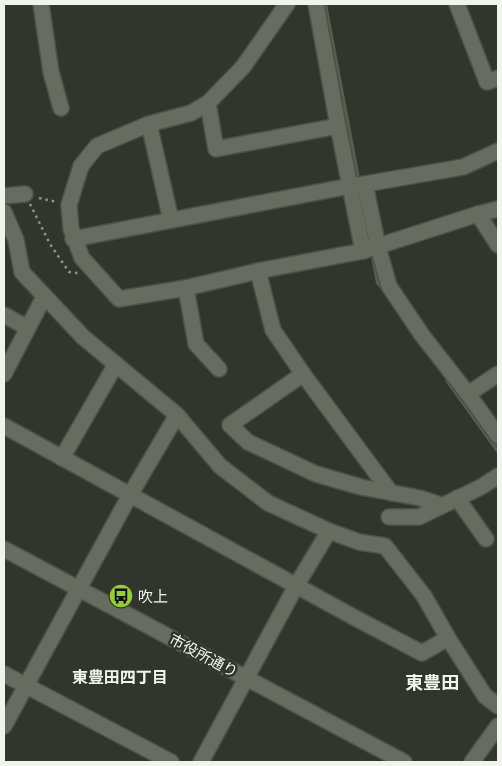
<svg xmlns="http://www.w3.org/2000/svg" width="502" height="766" viewBox="0 0 502 766" font-family="'Playfair Display','Noto Sans JP',serif">
	<style>
		.lines { fill: none; stroke-linecap: round; stroke-linejoin: round }
		.stream { stroke: #565f4b; stroke-width: 4 }
		.minor-casing { stroke: #4d5148; stroke-width: 18 }
		.path { stroke: #90948b; stroke-width: 2.5; stroke-dasharray: 2.5 4; stroke-linecap: butt }
		.minor { stroke: #676c61; stroke-width: 15 }
		.labels { text-anchor: middle; dominant-baseline: central; stroke-width: 5; stroke-linejoin: round; paint-order: stroke }
		.poi-label { font-size: 15px; fill: #f1f4ed; stroke: #31362c; text-anchor: start }
		.street-label { font-size: 15px; fill: #f1f4ed; stroke: #31362c }
		.neighbourhood-label { font-size: 16px; font-weight: bold; fill: #f1f4ed; stroke: #31362c }
		.quarter-label { font-size: 18px; font-weight: bold; fill: #f1f4ed; stroke: #31362c }
	</style>
	<rect width="100%" height="100%" fill="#31362c"/>
	<g class="lines">
		<g class="stream">
			<path d="M325 4 358 178"/>
			<path d="M373 257 378 283 384 290"/>
			<path d="M447 380 498 451"/>
		</g>
		<g class="minor-casing">
			<g id="minor">
				<path d="M41 4 51 72 61 108"/>
				<path d="M287 4 243 67 208 103 191 113 149 124 97 146 81 166 69 205 71 229 82 258 119 299 186 288 258 271 363 251 478 214 498 209"/>
				<path d="M316 4 338 126 363 251"/>
				<path d="M457 4 487 82 498 78"/>
				<path d="M208 103 216 149 338 126"/>
				<path d="M149 124 171 220"/>
				<path d="M365 184 378 247 389 286 422 335 468 394 498 436"/>
				<path d="M4 196 25 194"/>
				<path d="M4 212 16 240 22 272 83 337 177 415 220 466 268 503 329 531 359 542 385 546 424 596 448 638 485 696 498 706"/>
				<path d="M478 214 498 245"/>
				<path d="M73 239 350 186 365 184 463 167 498 151"/>
				<path d="M258 271 273 330 303 374 391 493"/>
				<path d="M186 288 196 344 219 369"/>
				<path d="M4 315 28 328"/>
				<path d="M4 374 44 297"/>
				<path d="M303 374 230 425 248 442 316 474 361 487 420 498 441 505"/>
				<path d="M468 394 498 374"/>
				<path d="M4 426 359 620 422 653 448 638"/>
				<path d="M62 458 116 364"/>
				<path d="M457 498 486 539"/>
				<path d="M389 517H419L481 487 498 476"/>
				<path d="M4 549 404 762"/>
				<path d="M4 674 171 762"/>
				<path d="M4 726 130 495 177 415"/>
				<path d="M201 762 296 586 329 531"/>
				<path d="M472 762 498 726"/>
			</g>
		</g>
		<g class="path">
			<path d="M39 198 57 202"/>
			<path d="M30 204 50 244 69 272 78 273"/>
		</g>
		<use href="#minor" class="minor"/>
	</g>
	<defs>
		<g id="bus-disc" transform="scale(1.25)"><circle r="9.5" fill="#95cc3b" stroke="#31362c"/><path d="M-5-6H5V4H4V6H2V4H-2V6H-4V4H-5ZM-3.5-4V0h7V-4ZM-3.5 1.2v1.5H-2V1.2ZM2 1.2v1.5H3.5V1.2Z" fill="#111"/></g>
	</defs>
	<g fill-rule="evenodd">
		<use href="#bus-disc" x="121" y="596"/>
	</g>
	<g class="labels">
		<g class="poi-label">
			<text x="138" y="596">吹上</text>
		</g>
		<g class="street-label">
			<text transform="translate(204 655) rotate(28)">市役所通り</text>
		</g>
		<g class="neighbourhood-label">
			<text x="120" y="676">東豊田四丁目</text>
		</g>
		<g class="quarter-label">
			<text x="432" y="682">東豊田</text>
		</g>
	</g>
	<rect width="502" height="766" fill="none" stroke="#f1f4ed" stroke-width="10"/>
</svg>
